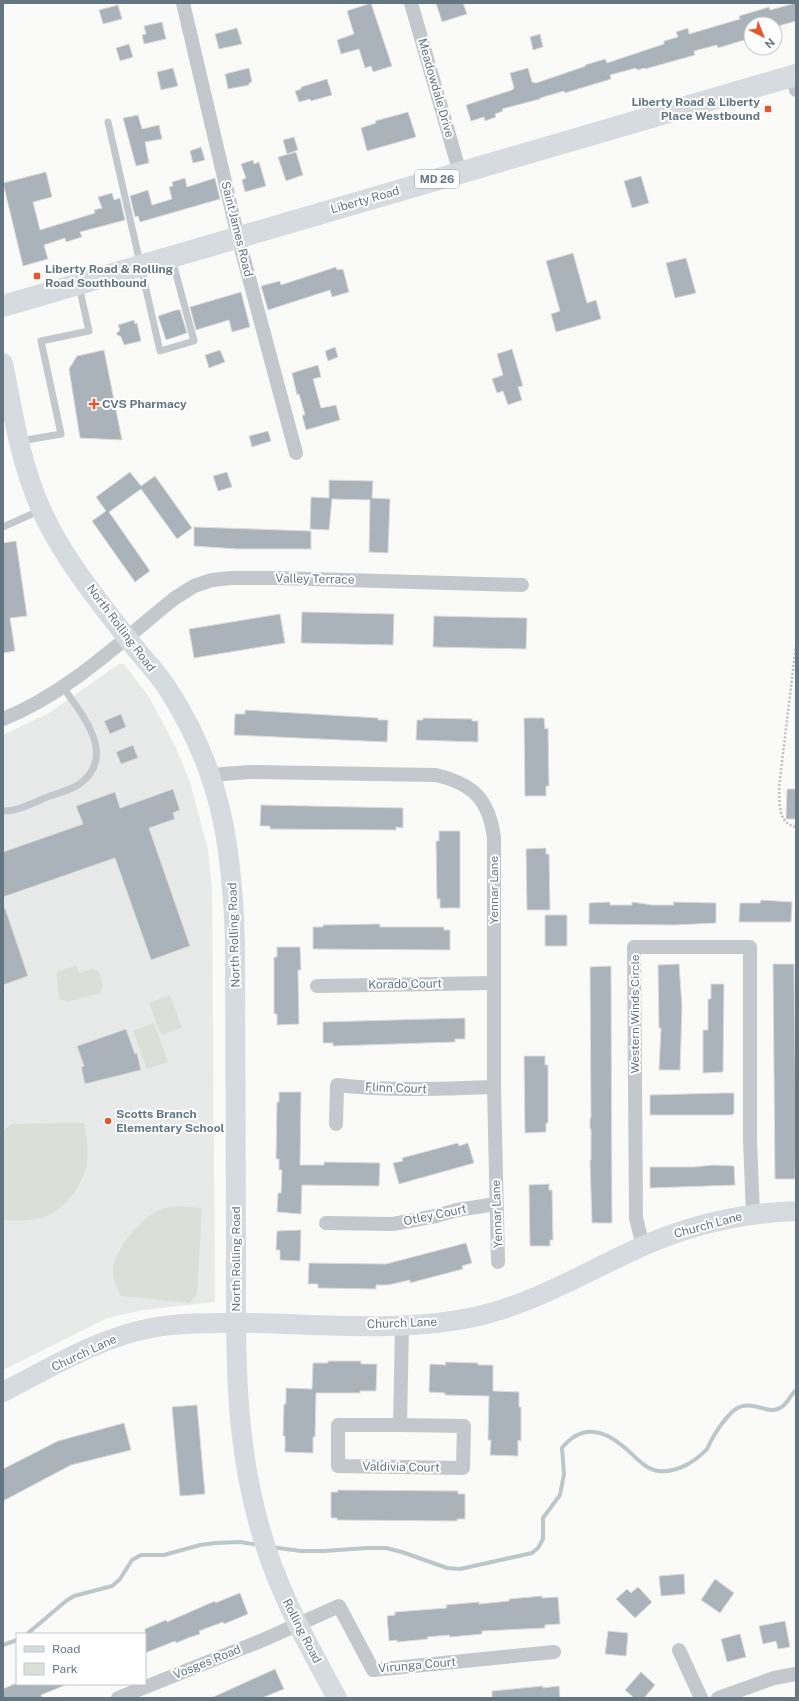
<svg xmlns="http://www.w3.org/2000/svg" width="799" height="1701" viewBox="0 0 799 1701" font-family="'Public Sans',sans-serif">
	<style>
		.built { fill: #e8e9e9 }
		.green { fill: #dadfd7 }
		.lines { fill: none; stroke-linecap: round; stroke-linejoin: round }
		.stream { stroke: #bbc7cb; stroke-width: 4 }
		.building { fill: #aab3b9; stroke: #dcdcda }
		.path { stroke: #bbbfc2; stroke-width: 2.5; stroke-dasharray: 2 2; stroke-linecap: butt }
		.lane { stroke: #c3c8cc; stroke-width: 7 }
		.street { stroke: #c3c8cc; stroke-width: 14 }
		.secondary { stroke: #d6dbdf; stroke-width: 20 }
		.primary { stroke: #d6dbdf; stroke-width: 22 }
		.poi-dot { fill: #e4572e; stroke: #fff; stroke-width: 1.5 }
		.labels { text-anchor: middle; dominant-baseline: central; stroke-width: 4; stroke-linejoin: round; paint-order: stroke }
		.shield { fill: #fff; stroke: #939fa8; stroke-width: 1 }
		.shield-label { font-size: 11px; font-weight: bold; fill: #657683 }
		.street-label { font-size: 12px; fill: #657683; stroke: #fff }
		.poi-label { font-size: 12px; font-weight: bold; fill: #657683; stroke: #fff; text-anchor: start }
	</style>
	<rect width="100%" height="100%" fill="#fafaf8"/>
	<path class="built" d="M119 664H124L149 697 175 746 190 782 208 850 212 891 215 1302 143 1310 107 1318 3 1370V735L49 713Z"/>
	<g class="green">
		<path d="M76 966 79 973 93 969 99 972 103 986 100 993 67 1002 59 999C57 990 59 984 56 974L58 971Z"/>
		<path d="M170 995 182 1028 161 1035 149 1003Z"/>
		<path d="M154 1023 168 1062 147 1069 133 1031Z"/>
		<path d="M84 1123C86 1135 89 1149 87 1162 84 1182 69 1204 51 1214 37 1221 18 1221 3 1220V1131L12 1124Z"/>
		<path d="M177 1206 202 1208 197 1294 189 1303 121 1296C118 1289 113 1280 113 1272 113 1250 142 1216 162 1209 167 1207 173 1207 177 1206Z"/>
	</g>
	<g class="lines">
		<g class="stream">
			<path d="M271 1547 301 1551H324L367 1548H386L402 1552 447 1568 460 1569 532 1553 538 1548 543 1539V1518L560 1495 564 1474 562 1448C581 1424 603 1429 624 1447 634 1455 645 1470 659 1471 676 1473 695 1462 707 1449 709 1446 710 1442 712 1439 717 1430 725 1419 732 1412 750 1396 766 1416 780 1408 788 1404 790 1395 796 1390"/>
			<path d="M27 1634 66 1601 74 1596 112 1586 120 1579 132 1560 141 1555H164L200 1545 215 1543 240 1542 259 1545"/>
			<path d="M3 1645 17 1640"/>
		</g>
	</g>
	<g class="building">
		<path d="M371 3 392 66 373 72 371 66 365 68 359 49 341 54 337 40 354 34 347 11Z"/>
		<path d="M436 3H463L467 14 442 22Z"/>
		<path d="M796 3V21L775 27V24H751V38L718 48 717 45 694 51 695 55 645 69V68L637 70 636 68 610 75 611 79 565 93 564 91 540 98V99L502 109 503 111 495 114 496 117 485 121 484 117 471 121 466 105 512 90 514 88 510 73 528 68 532 82 536 83 586 66 585 65 605 59 607 63 664 44V41L678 37 676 32 688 28 689 34 740 19 739 16 769 7 770 10Z"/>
		<path d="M118 5 122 19 103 24 99 10Z"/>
		<path d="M162 22 166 39 144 44 142 35 146 34 144 26Z"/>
		<path d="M237 28 242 44 219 49 215 34Z"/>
		<path d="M540 34 543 47 533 50 530 37Z"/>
		<path d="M129 44 133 57 120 61 116 48Z"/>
		<path d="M173 68 178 86 161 90 157 72Z"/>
		<path d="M249 68 252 82 249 83V85L228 89 225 74Z"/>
		<path d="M327 79 332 95 311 101 310 99 299 102 295 91 301 89V87Z"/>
		<path d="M408 112 416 137 367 151 361 128 376 123 375 121Z"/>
		<path d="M138 115 142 129 159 125 162 139 145 142 149 163 136 166 123 118Z"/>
		<path d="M294 137 298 150 287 154 283 140Z"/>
		<path d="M201 147 205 160 193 163 190 151Z"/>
		<path d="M296 152 303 175 286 181 278 157Z"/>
		<path d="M253 160 254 164 259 162 266 186 245 192 242 180 246 178 241 164Z"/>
		<path d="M46 172 52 197 33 202 40 230 95 213 94 210 102 208 98 197 112 193 114 200 120 198 125 220 80 232 82 237 66 242 65 238 44 245 48 259 23 266 3 183Z"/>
		<path d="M641 176 649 203 632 208 624 181Z"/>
		<path d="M185 178 187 187 215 178 220 199 140 222 138 216 135 217 130 196 148 190 152 205 172 199 169 187 173 186 172 182Z"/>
		<path d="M573 253 587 303 596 300 601 319 556 332 551 314 560 311 546 261Z"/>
		<path d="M686 258 696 293 675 298 666 263Z"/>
		<path d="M336 267 337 270 343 269 349 292 332 297 330 290 268 310 261 286 280 281 281 285Z"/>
		<path d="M241 292 250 327 232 332 229 320 196 330 190 307Z"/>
		<path d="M176 310H180L187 333 166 340 158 316Z"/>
		<path d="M134 320 135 324 137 323 141 341 124 345 121 337 116 334 120 330 118 325Z"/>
		<path d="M335 347 338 357 328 361 325 351Z"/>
		<path d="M512 349 523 386 518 387 522 400 508 405 503 391 497 393 492 379 503 375 497 354Z"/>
		<path d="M104 350 122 440 80 438 69 369 77 356Z"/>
		<path d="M220 350 225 362 209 368 205 355Z"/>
		<path d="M318 365 321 377 313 379 321 408 336 405 340 420 306 430 302 415H305L299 394 297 395 292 373Z"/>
		<path d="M268 431 271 441 252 447 249 436Z"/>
		<path d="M130 472 141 486 155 476 192 528 177 539 141 489 109 512 150 571 135 582 92 521 106 511 96 497Z"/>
		<path d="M227 472 232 487 218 491 213 476Z"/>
		<path d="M329 480 373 481 372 498 390 499 388 553 369 552 370 500 332 499 329 530 310 529 311 497 329 498Z"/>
		<path d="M194 527 311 531V549H237L194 546Z"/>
		<path d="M16 541 27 616 10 618 15 651 3 653V543Z"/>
		<path d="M302 612 394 614 393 645 301 643Z"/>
		<path d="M280 614 285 643 194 658 189 629Z"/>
		<path d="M434 616 527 618 526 649 433 647Z"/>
		<path d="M245 710 378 718V720H388L387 742 234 735 235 714H245Z"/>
		<path d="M121 714 126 727 110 734 104 721Z"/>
		<path d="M423 718 472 719V721H478V742L416 740 417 720H423Z"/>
		<path d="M524 718H544L545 729 548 728 549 786H546V796H525Z"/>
		<path d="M133 745 138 758 121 764 116 752Z"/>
		<path d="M173 789 180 810 173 813 175 819 149 828 190 946 151 960 115 858 3 897V852L83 824 76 806 115 792 120 808Z"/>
		<path d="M787 789H796V819H786Z"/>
		<path d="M261 805 403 808V828L396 827V830L270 829V826H260Z"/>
		<path d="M439 831H460V908H440V899H437L436 841H439Z"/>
		<path d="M546 848V854H549L550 910H527L526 849Z"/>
		<path d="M761 900 792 902 791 922H739L740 903H760Z"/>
		<path d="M610 902V905H632V902L652 905H674L673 902 716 903V923L674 925 589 924V903Z"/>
		<path d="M3 908H5L28 976 3 985Z"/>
		<rect x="545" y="915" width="22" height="31"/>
		<path d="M380 924V927H444V930H450V950L313 949V927H323V925Z"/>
		<path d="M277 947H300L301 970H298L299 1024 277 1025V1014H274V957H277Z"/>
		<path d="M679 964 682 1007 680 1070H659L661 1028H659L658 965Z"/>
		<path d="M773 964H794L796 1126 795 1179H775Z"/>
		<path d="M611 966 612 1223H592L590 1160H591V1129H590V1118H591L590 967Z"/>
		<path d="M711 984H724L723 1072 703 1073V1030H708V999H711Z"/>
		<path d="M465 1018V1039H455V1042L333 1046V1043H323V1022Z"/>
		<path d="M126 1029 135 1054 137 1053 141 1070 85 1084 81 1067 84 1066 77 1046Z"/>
		<path d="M524 1056H545V1065H548V1123H546V1132L525 1133Z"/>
		<path d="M279 1092H301L300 1165H324V1162L380 1163 379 1186 302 1185 301 1214 277 1212 278 1193H281L282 1170H279V1159H276L277 1102H279Z"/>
		<path d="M723 1093H734V1113L732 1115H650V1095Z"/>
		<path d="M458 1143 459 1146 468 1143 474 1163 399 1184 393 1163 403 1161 402 1158Z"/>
		<path d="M713 1165 734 1166 735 1185 650 1188V1167H694Z"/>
		<path d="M549 1184V1190H552L553 1240H550V1246H530L529 1185Z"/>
		<path d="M301 1230 300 1261 280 1260V1250H276L277 1231Z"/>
		<path d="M466 1243 472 1263 462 1266 463 1269 421 1280 410 1283V1280L388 1285H376V1289L318 1288V1284H308L309 1263 386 1264Z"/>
		<path d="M328 1361H361V1364H377L376 1391H360V1393H316L315 1437H313V1453L285 1452V1436H283L284 1404H286V1388L312 1389 313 1363H328Z"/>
		<path d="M445 1362 478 1363V1365H493V1391L519 1392V1407H521V1441L518 1440V1456L490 1455 491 1440H488L489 1396 445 1395V1393L429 1392 430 1364 446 1365Z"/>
		<path d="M197 1405 205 1494 180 1496 172 1407Z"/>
		<path d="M124 1423 131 1450 71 1465 3 1501V1469L58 1441Z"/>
		<path d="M338 1490 458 1491V1494H465V1519H457V1521L337 1520V1518H331V1492H338Z"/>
		<path d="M684 1574 685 1594 661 1596 659 1576Z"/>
		<path d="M715 1579 734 1593 720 1613 701 1600Z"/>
		<path d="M638 1587 652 1602 635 1618 616 1599 627 1589 631 1593Z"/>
		<path d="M240 1593 248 1614 224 1624 223 1622 199 1631 200 1634 188 1638 176 1643 175 1641 145 1653V1629L166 1620 167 1622 215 1601V1603Z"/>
		<path d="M542 1596V1598L558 1597 560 1624 545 1625V1628L482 1631V1634L450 1637 449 1635 427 1637 428 1639 397 1642V1640L389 1641 387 1616 395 1615V1612L447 1608 446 1605 479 1602V1604L509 1601V1599Z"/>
		<path d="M785 1621 790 1647 778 1649 776 1641 763 1644 759 1626Z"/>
		<path d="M608 1631 628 1633 626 1656 605 1654Z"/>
		<path d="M740 1634 746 1657 727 1662 721 1639Z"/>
		<path d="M275 1669 284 1689 262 1698H211Z"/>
		<path d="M641 1672 655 1685 644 1698H634L625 1690Z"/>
		<path d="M14 1684H68L41 1695 42 1698H3V1689Z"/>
		<path d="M543 1686V1688L559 1686 560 1698H492V1691Z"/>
	</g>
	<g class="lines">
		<path class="path" d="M796 645 779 787C780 803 777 823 796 827"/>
		<g class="lane">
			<path d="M108 122 160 351 194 341 172 259"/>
			<path d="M21 441 61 434 41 341 89 331 79 286"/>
			<path d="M3 527 41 510"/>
			<path d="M3 811C18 812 36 801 50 796 59 793 70 790 78 785 119 757 82 715 63 687"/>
		</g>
		<g class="street">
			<path d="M183 3 238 237 296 453"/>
			<path d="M411 3 460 173"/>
			<path d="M792 76 796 90"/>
			<path d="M3 719C68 693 121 641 175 598L194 586 212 580 231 578H276L522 585"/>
			<path d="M211 775 249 772 436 775C473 784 489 799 494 838V1087L498 1262"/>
			<path d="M317 986 494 983"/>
			<path d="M336 1124 337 1085C389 1091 441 1089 494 1087"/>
			<path d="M326 1223 393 1224 436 1216 457 1210 496 1204"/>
			<path d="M643 1246 636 1218 634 947H750V1140L753 1214"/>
			<path d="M400 1425 464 1426 463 1468 338 1466V1425H400L402 1325"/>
			<path d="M679 1650 701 1698"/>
			<path d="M118 1698 263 1640 339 1606 373 1670 554 1652"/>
			<path d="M718 1698 774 1678 796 1674"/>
		</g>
		<g class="secondary">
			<path d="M3 363C13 413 20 462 41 509 60 553 98 601 128 639 140 655 155 670 166 686 221 770 232 844 235 942 236 1042 236 1142 236 1242 236 1333 233 1425 256 1513 272 1580 304 1638 337 1698"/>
			<path d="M3 1392C50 1368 98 1338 151 1328 182 1322 215 1323 247 1323 323 1324 404 1333 479 1316 540 1301 587 1271 643 1246 692 1224 742 1213 796 1211"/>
		</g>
		<path class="primary" d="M3 306 796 75"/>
	</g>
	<g class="poi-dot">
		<rect x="764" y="105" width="8" height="8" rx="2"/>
		<rect x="33" y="272" width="8" height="8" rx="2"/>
		<path d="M92 398h4v4h4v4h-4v4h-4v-4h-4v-4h4z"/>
		<circle cx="108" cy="1121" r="4"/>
	</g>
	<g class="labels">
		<rect class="shield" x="415" y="170" width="44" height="18" rx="3"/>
		<g class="shield-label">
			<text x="437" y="179">MD 26</text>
		</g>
		<g class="street-label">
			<text transform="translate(436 88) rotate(74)">Meadowdale Drive</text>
			<text transform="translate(365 200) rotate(-16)">Liberty Road</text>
			<text transform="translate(237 229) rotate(76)">Saint James Road</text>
			<text transform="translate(315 579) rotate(1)">Valley Terrace</text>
			<text transform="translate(121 628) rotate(53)">North Rolling Road</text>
			<text transform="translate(494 890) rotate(-90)">Yennar Lane</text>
			<text transform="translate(234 935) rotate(-92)">North Rolling Road</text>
			<text transform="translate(405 984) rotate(-1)">Korado Court</text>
			<text transform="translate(635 1014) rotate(-90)">Western Winds Circle</text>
			<text transform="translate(396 1088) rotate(2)">Flinn Court</text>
			<text transform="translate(497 1214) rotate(-92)">Yennar Lane</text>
			<text transform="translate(435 1215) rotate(-12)">Otley Court</text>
			<text transform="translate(708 1225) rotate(-15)">Church Lane</text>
			<text transform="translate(236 1259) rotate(-90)">North Rolling Road</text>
			<text transform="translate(402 1323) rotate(-2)">Church Lane</text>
			<text transform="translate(84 1353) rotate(-25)">Church Lane</text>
			<text transform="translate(401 1467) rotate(1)">Valdivia Court</text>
			<text transform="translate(302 1631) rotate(63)">Rolling Road</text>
			<text transform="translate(207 1662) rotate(-22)">Vosges Road</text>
			<text transform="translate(417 1665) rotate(-5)">Virunga Court</text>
		</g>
		<g class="poi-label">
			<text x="760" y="102" text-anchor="end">Liberty Road &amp; Liberty<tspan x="760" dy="14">Place Westbound</tspan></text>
			<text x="45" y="269">Liberty Road &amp; Rolling<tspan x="45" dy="14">Road Southbound</tspan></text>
			<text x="102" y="404">CVS Pharmacy</text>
			<text x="116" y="1114">Scotts Branch<tspan x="116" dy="14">Elementary School</tspan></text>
		</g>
	</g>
	<rect width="799" height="1701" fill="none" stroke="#657683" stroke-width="8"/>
	<rect x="16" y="1633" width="130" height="52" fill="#ffffff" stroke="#c1c8cd"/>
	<rect x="24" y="1646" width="20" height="6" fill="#d6dbdf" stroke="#c1c8cd"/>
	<text x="52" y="1653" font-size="12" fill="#657683">Road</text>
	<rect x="24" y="1663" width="20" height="12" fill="#dadfd7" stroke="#c1c8cd"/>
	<text x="52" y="1673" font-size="12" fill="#657683">Park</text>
	<g transform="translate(763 36) rotate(137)"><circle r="19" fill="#ffffff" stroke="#c1c8cd"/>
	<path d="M0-3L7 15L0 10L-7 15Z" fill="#e4572e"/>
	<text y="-6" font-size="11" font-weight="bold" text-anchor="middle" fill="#657683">N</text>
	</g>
</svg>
